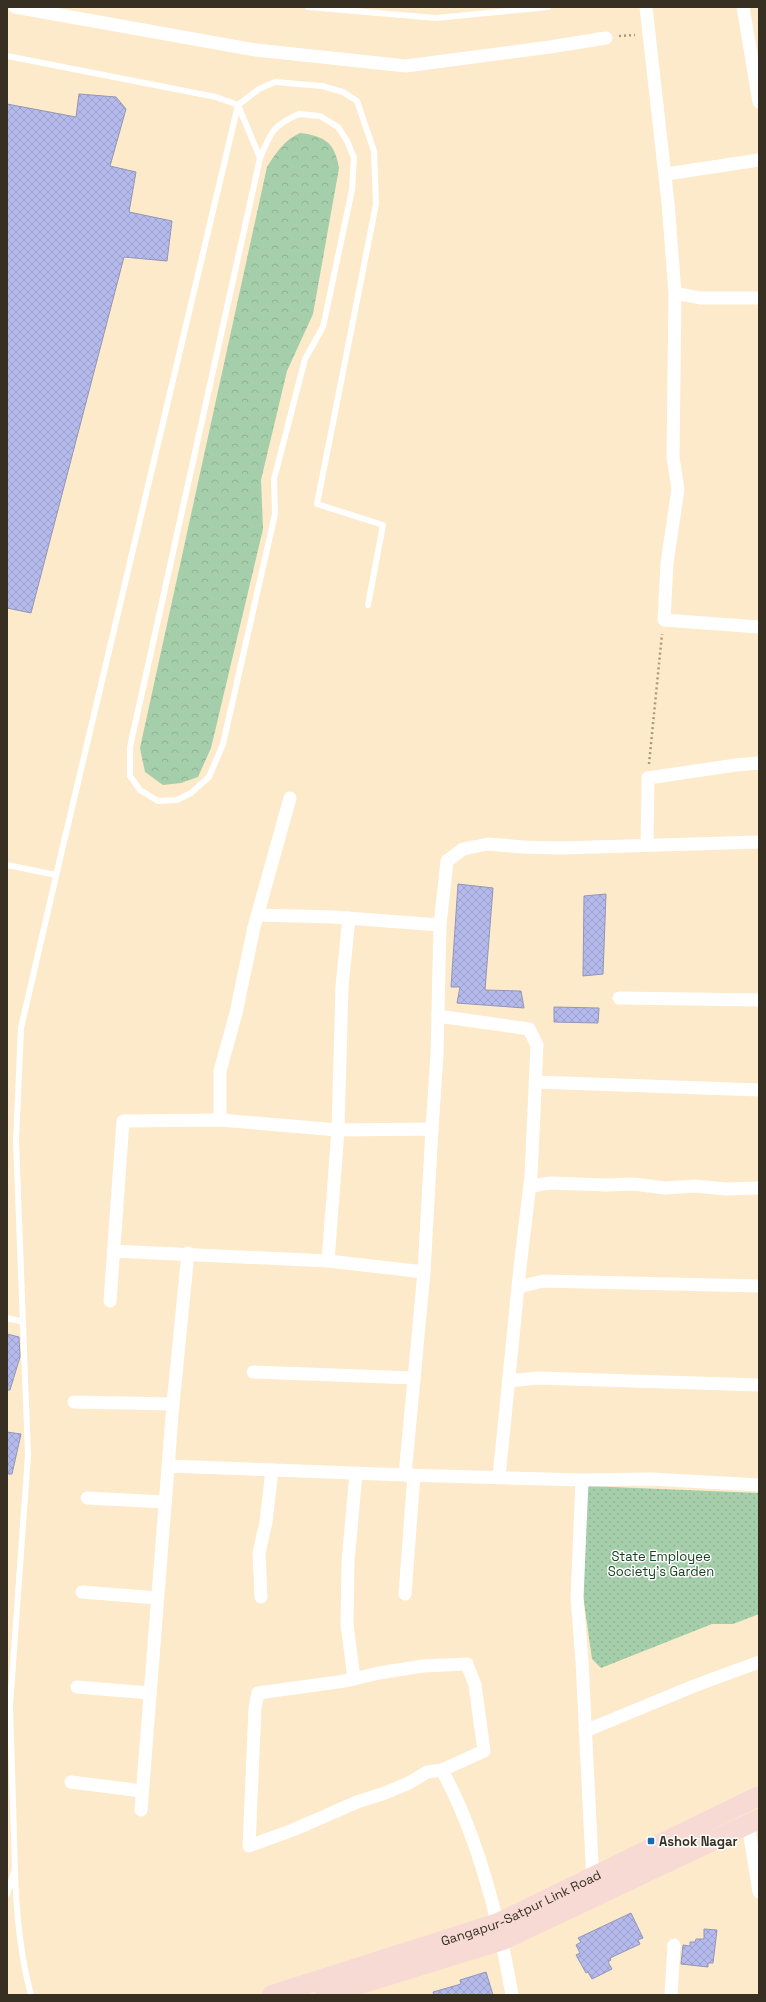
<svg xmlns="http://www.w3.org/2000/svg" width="766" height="2002" viewBox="0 0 766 2002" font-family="'Space Grotesk',sans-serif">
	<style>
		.forest { fill: url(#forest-crowns) }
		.garden { fill: url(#garden-dots) }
		.building { fill: url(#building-cross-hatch); stroke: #9396b6 }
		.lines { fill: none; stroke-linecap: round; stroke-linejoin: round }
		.path { stroke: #a69880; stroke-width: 2.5; stroke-dasharray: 2 3; stroke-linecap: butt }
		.lane { stroke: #fff; stroke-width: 6 }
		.street { stroke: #fff; stroke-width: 13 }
		.primary { stroke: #f8dad4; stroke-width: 20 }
		.poi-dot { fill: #136cba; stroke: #fff; stroke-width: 1.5 }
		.labels { text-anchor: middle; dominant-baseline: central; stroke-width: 3; stroke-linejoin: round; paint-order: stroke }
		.park-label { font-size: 13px; fill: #12421e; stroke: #fff }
		.poi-label { font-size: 13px; font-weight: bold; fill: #362f22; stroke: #fff; text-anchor: start }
		.street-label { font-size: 13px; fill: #362f22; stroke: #fff }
	</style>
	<defs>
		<pattern id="forest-crowns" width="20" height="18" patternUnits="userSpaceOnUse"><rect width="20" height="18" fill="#a5ceaa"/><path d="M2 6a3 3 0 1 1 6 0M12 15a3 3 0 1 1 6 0" fill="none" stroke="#8fb192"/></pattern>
		<pattern id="garden-dots" width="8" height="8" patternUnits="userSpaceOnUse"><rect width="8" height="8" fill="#a5ceaa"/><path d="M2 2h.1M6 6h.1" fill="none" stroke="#8fb192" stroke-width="1.8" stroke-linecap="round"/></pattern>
		<pattern id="building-cross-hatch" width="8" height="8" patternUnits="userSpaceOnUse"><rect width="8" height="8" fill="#b5baec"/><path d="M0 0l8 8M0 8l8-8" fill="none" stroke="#9ca0ca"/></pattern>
	</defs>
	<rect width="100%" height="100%" fill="#fdeaca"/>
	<path class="forest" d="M300 133C325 136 335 143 339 168L313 314 287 371 261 480 263 529 211 748 198 777 181 783 163 785 145 772 140 748 267 167C276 153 284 140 300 133Z"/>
	<path class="garden" d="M587 1486 759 1493V1614L733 1624H712L601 1668 592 1659 583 1595Z"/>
	<g class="building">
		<path d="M79 94 116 97 126 109 110 166 136 172 129 212 172 221 167 261 124 257 31 613 7 608V104L76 117Z"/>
		<path d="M458 884 493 888 485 990 521 991 524 1008 457 1003 460 987H451Z"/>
		<path d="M606 894 603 974 583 976 584 896Z"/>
		<path d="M554 1007 599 1008 598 1023 554 1022Z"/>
		<path d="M7 1334 19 1337 20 1357 10 1390H7Z"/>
		<path d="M7 1432 21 1434 12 1474H7Z"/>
		<path d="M631 1913 643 1938 638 1940 640 1944 610 1958 611 1960 608 1962 612 1969 592 1979 588 1972 586 1973 576 1955 580 1953 576 1945 581 1942 578 1938Z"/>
		<path d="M704 1929 717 1930 713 1963H708V1967L681 1964 683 1945 690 1946V1942H695L696 1939H704Z"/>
		<path d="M486 1972 493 1995H434L433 1992 461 1984 460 1980Z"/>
	</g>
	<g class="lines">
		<g class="path">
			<path d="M619 36 635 35"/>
			<path d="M649 764 662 634"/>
		</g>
		<g class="lane">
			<path d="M308 7 436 18 548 7"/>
			<path d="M7 56 216 97 238 105 260 158"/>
			<path d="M299 114 320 116 338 127 347 141 354 158 352 190 323 327 305 359 274 479 275 514 223 744 209 777 191 793 177 800 158 801 140 790 130 776V747L260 158C271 132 273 125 299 114Z"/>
			<path d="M7 865 56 875"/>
			<path d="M7 1318 23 1322"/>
			<path d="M15 1869 10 1706 28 1455 16 1141 21 1028 62 850 238 105 259 89 275 82 322 86 343 92 357 101 374 151 376 204 317 504 383 525 368 605"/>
			<path d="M7 1894 15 1869C16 1912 20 1954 31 1995"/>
		</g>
		<g class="street">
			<path d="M15 7 256 50 406 66 550 47 606 38"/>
			<path d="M646 7 668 203 675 293"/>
			<path d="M743 7 759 102"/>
			<path d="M666 174 759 160"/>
			<path d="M759 298H700L675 293 673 457 678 489 667 563 664 620 759 627"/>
			<path d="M647 844 648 778 736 765 759 763"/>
			<path d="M258 915 333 917 440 925 437 1055 432 1129"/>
			<path d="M440 925 447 861 463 849 488 844 523 847 561 848 759 842"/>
			<path d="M619 998 759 1000"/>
			<path d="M438 1016 529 1029 537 1045 531 1176 520 1267 499 1477"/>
			<path d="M536 1082 759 1090"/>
			<path d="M220 1120V1071L236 1013 254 927 290 798"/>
			<path d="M530 1186 551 1183 607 1185 633 1184 665 1188 695 1186 726 1189 759 1188"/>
			<path d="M328 1261 424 1272"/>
			<path d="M519 1287 543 1281 759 1286"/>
			<path d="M110 1301 123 1121 220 1120 338 1130 328 1261 113 1251"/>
			<path d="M253 1372 414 1378"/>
			<path d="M509 1381 538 1378 759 1385"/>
			<path d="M74 1402 173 1404 141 1810"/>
			<path d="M173 1404 188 1253"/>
			<path d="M168 1466 405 1475 424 1272 432 1129 338 1130 342 986 349 918"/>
			<path d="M405 1475 582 1480 651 1479 759 1485"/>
			<path d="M582 1480 577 1598 582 1661 593 1883"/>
			<path d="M87 1498 165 1502"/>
			<path d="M82 1592 157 1598"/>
			<path d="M405 1594 414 1475"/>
			<path d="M261 1597 259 1553 266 1522 272 1470"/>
			<path d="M354 1679 347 1624 348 1562 356 1473"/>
			<path d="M77 1687 150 1693"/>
			<path d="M585 1731 694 1686 759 1662"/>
			<path d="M442 1770 484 1751 475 1685 467 1664 423 1666 379 1673 345 1681 258 1693 255 1708 249 1846 293 1830 357 1802 385 1793 409 1783 427 1772 442 1770C479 1838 499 1919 512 1995"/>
			<path d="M71 1782 142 1791"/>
			<path d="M748 1824 759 1892"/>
			<path d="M671 1995 674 1945"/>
		</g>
		<g class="primary">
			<path id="s1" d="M272 1995 498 1923 759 1796"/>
			<path d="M325 1995 503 1940 759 1819"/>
		</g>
	</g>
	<rect class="poi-dot" x="647" y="1837" width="8" height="8" rx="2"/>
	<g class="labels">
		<g class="park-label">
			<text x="661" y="1556">State Employee<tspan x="661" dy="15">Society's Garden</tspan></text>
		</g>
		<g class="poi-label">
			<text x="659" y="1841">Ashok Nagar</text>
		</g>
		<g class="street-label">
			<text stroke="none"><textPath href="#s1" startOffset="264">Gangapur-Satpur Link Road</textPath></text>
		</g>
	</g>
	<rect width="766" height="2002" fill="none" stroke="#362f22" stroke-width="16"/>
</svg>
